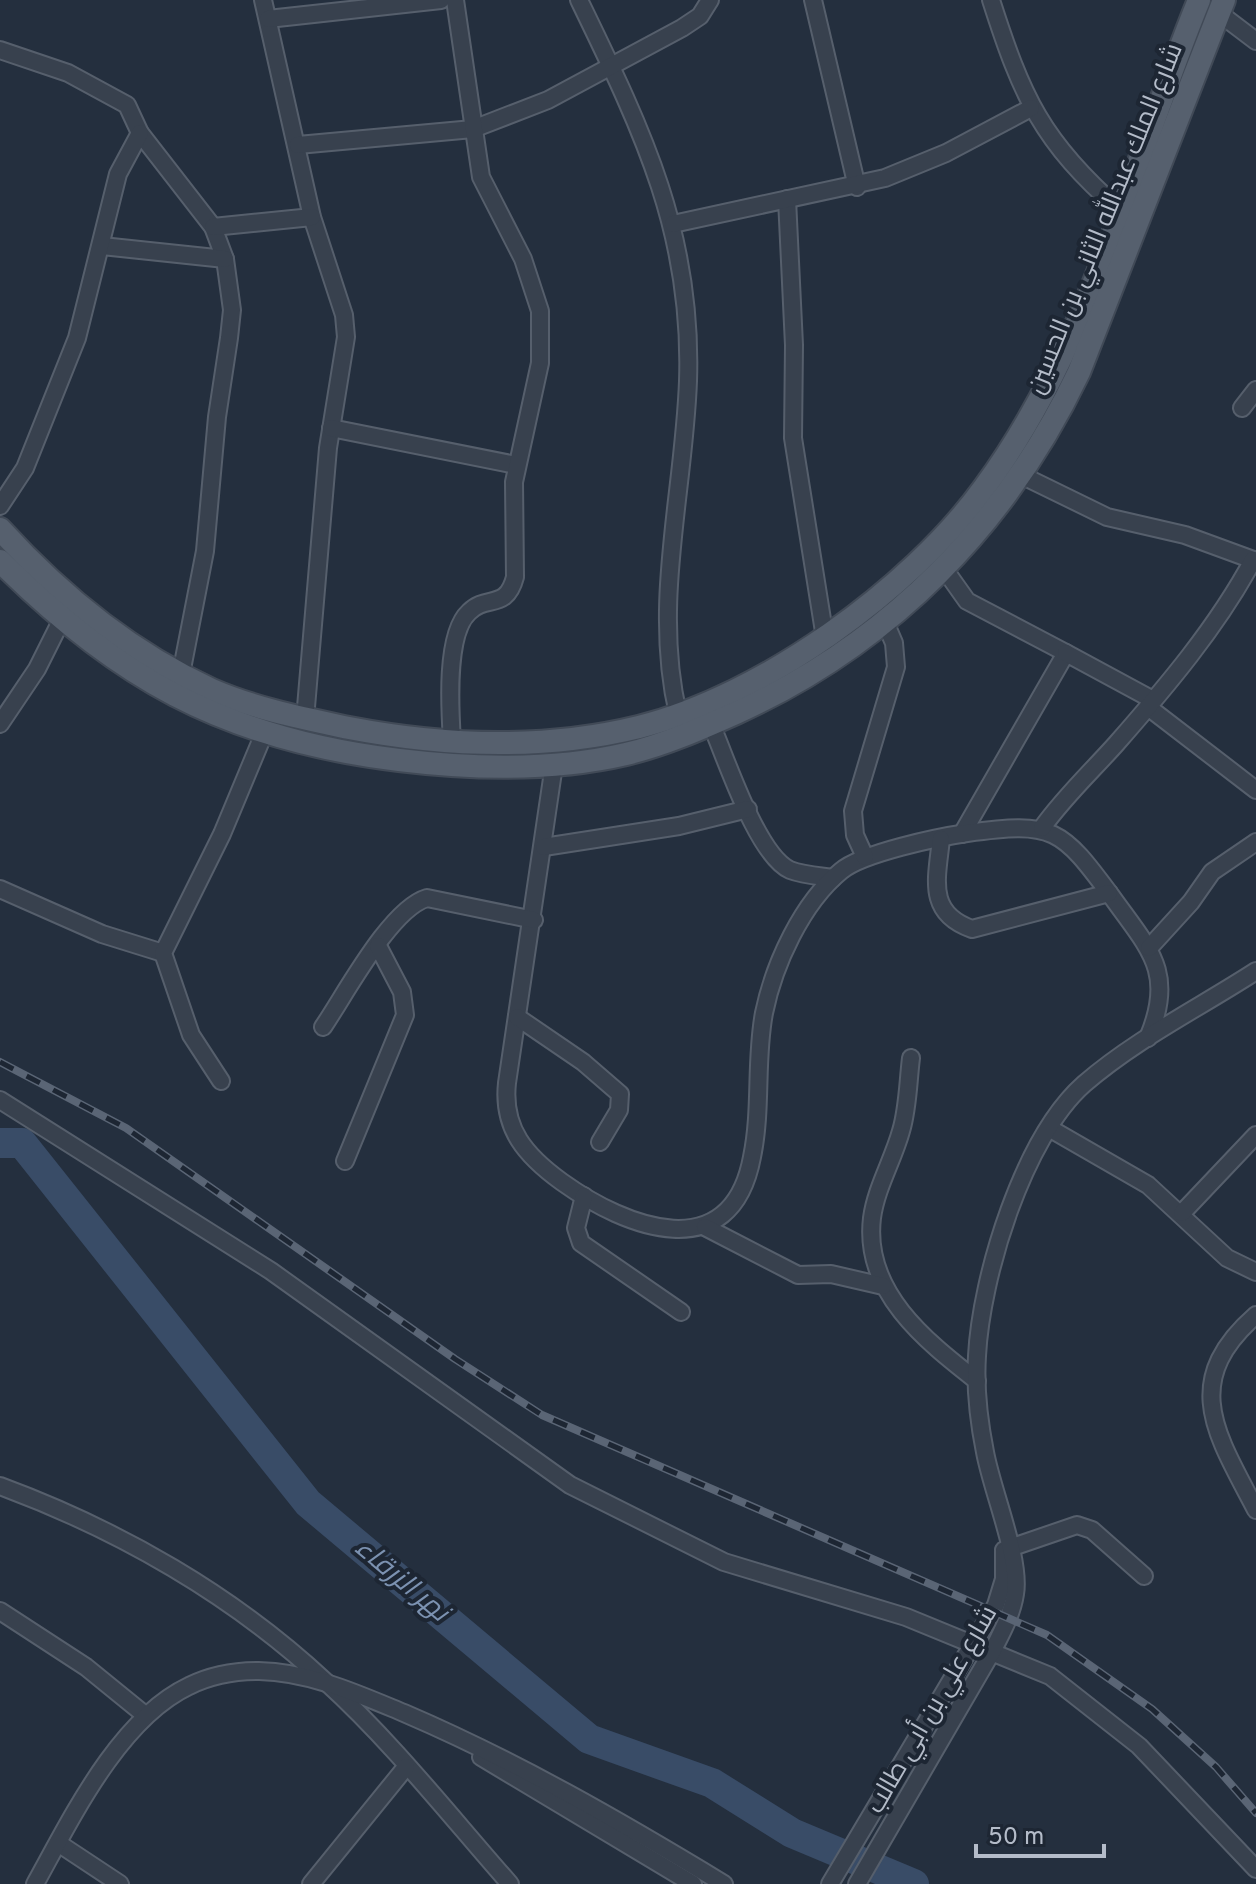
<svg xmlns="http://www.w3.org/2000/svg" width="1256" height="1884" viewBox="0 0 1256 1884" font-family="Overpass,Cairo,sans-serif">
	<style>
		.lines { fill: none; stroke-linecap: round; stroke-linejoin: round }
		.river { stroke: #394c67; stroke-width: 30 }
		.minor-casing { stroke: #565f6c; stroke-width: 20 }
		.major-casing { stroke: #414a57; stroke-width: 26 }
		.minor { stroke: #38414e; stroke-width: 16 }
		.major { stroke: #56606e; stroke-width: 22 }
		.rail-casing { stroke: #5a6575; stroke-width: 8 }
		.rail { stroke: #1d2633; stroke-width: 5; stroke-dasharray: 15; stroke-linecap: butt }
		.labels { text-anchor: middle; dominant-baseline: central; stroke-width: 8; stroke-linejoin: round; paint-order: stroke }
		.street-label { font-size: 26px; fill: #b4bcc9; stroke: #1d2633 }
		.water-label { font-size: 28px; font-style: italic; fill: #7c92b1; stroke: #1d2633 }
	</style>
	<rect width="100%" height="100%" fill="#242f3e"/>
	<g class="lines">
		<path class="river" d="M0 1143H22L308 1503 589 1739 712 1783 792 1833 914 1884"/>
		<g class="minor-casing">
			<g id="minor">
				<path d="M263 0 312 217 344 315 346 337 328 448 305 719"/>
				<path d="M579 0C642 130 693 233 688 381 684 493 652 603 678 714"/>
				<path d="M813 0 857 187"/>
				<path d="M991 0C1022 97 1042 142 1120 210"/>
				<path d="M1219 13 1256 41"/>
				<path d="M268 19 441 0"/>
				<path d="M0 50 68 73 127 105 140 133 213 227 225 259 232 310 229 338 217 417 205 551 181 674"/>
				<path d="M298 145 473 129 548 100 682 28 700 16 710 0"/>
				<path d="M787 199 794 345 793 438 825 638"/>
				<path d="M673 224 885 178 946 153 1031 108"/>
				<path d="M213 227 312 217"/>
				<path d="M102 246 225 259"/>
				<path d="M1242 408 1256 390"/>
				<path d="M331 428 516 465"/>
				<path d="M1021 475 1107 517 1185 535 1256 561"/>
				<path d="M0 506 25 468 77 338 118 174 140 133"/>
				<path d="M945 570 967 601 1066 653 962 834"/>
				<path d="M1066 653 1153 700"/>
				<path d="M1148 707 1256 790"/>
				<path d="M0 724 37 669 62 619"/>
				<path d="M711 724C726 758 757 855 790 870 803 875 819 876 833 878"/>
				<path d="M452 741C450 710 445 634 469 612 487 594 506 611 515 577L514 482 540 363V311L523 259 481 177 455 0"/>
				<path d="M554 765 507 1083C502 1129 526 1156 562 1182 626 1228 731 1269 752 1157 762 1109 755 1060 764 1013 774 964 802 903 841 871 862 853 939 837 967 833 1054 821 1061 828 1112 897 1149 949 1176 972 1148 1038"/>
				<path d="M1042 828C1064 797 1091 772 1116 744 1166 687 1217 627 1253 560"/>
				<path d="M941 839C937 878 926 913 972 929L1109 893"/>
				<path d="M544 847 679 826 748 809"/>
				<path d="M865 857 855 835 853 811 896 667 894 643 885 622"/>
				<path d="M0 889 102 934 163 953"/>
				<path d="M1149 948 1191 902 1212 872 1256 842"/>
				<path d="M517 1017 583 1062 620 1094 619 1110 600 1142"/>
				<path d="M323 1027C345 995 390 909 427 898L534 920"/>
				<path d="M911 1058C908 1082 908 1108 901 1131 893 1160 876 1188 872 1218 863 1292 926 1341 977 1381"/>
				<path d="M221 1081 191 1035 163 953 222 834 265 731"/>
				<path d="M0 1100 271 1271 570 1485 724 1562 906 1617 1050 1676 1139 1746 1256 1869"/>
				<path d="M1049 1128 1148 1185 1227 1258 1256 1272"/>
				<path d="M345 1161 405 1015 402 992 378 946"/>
				<path d="M584 1196 576 1228 581 1243 681 1312"/>
				<path d="M1182 1213 1256 1135"/>
				<path d="M705 1227 798 1275 831 1274 883 1286"/>
				<path d="M1256 1315C1179 1382 1217 1435 1256 1510"/>
				<path d="M0 1486C119 1530 233 1595 326 1682 393 1743 450 1816 510 1884"/>
				<path d="M1004 1550 1077 1525 1092 1530 1144 1576"/>
				<path d="M0 1611 86 1667 145 1715"/>
				<path d="M481 1757 693 1884"/>
				<path d="M58 1843 120 1884"/>
				<path d="M35 1884C71 1819 119 1719 189 1686 211 1675 235 1671 259 1671 310 1672 358 1694 404 1713 516 1761 620 1821 724 1884"/>
				<path d="M311 1884 406 1767"/>
				<path d="M830 1884 996 1605 1004 1579V1552"/>
				<path d="M857 1884 993 1650C1002 1632 1012 1614 1015 1594 1021 1559 992 1491 985 1452 979 1422 975 1387 977 1356 981 1277 1023 1138 1084 1084 1136 1039 1199 1008 1256 971"/>
			</g>
		</g>
		<g class="major-casing">
			<g id="major">
				<path d="M0 529C59 594 131 653 212 690 256 709 302 718 349 728 443 746 545 750 639 727 762 696 910 590 984 488 1090 344 1132 164 1199 0"/>
				<path d="M0 561C52 613 110 661 175 695 244 731 323 751 399 760 473 769 553 771 626 754 664 745 700 729 736 713 890 643 1006 525 1079 372L1224 0"/>
			</g>
		</g>
		<use href="#minor" class="minor"/>
		<use href="#major" class="major"/>
		<g class="rail-casing">
			<path id="rail" d="M0 1062 126 1128 455 1359 542 1415 1047 1635 1152 1709 1216 1767 1256 1813"/>
		</g>
		<use href="#rail" class="rail"/>
	</g>
	<g class="labels">
		<g class="street-label">
			<text transform="translate(1106 219) rotate(-68)">شارع الملك عبدالله الثاني بن الحسين</text>
			<text transform="translate(933 1710) rotate(-60)">شارع علي بن أبي طالب</text>
		</g>
		<g class="water-label">
			<text transform="translate(401 1581) rotate(40)">نهر الزرقاء</text>
		</g>
	</g>
	<path d="M976 1844v12h128v-12" fill="none" stroke="#b4bcc9" stroke-width="4"/>
	<text x="988" y="1844" font-size="24" fill="#b4bcc9" stroke="#1d2633" stroke-width="6" paint-order="stroke">50 m</text>
</svg>
